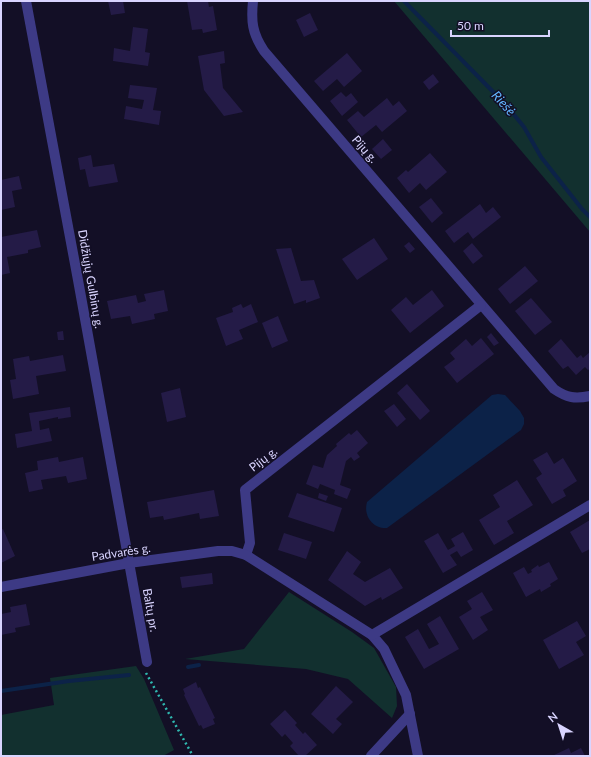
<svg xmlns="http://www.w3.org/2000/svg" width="591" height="757" viewBox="0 0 591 757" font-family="Lato,sans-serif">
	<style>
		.green { fill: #12302f }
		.water { fill: #0c2248 }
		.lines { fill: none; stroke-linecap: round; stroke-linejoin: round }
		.stream { stroke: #0c2248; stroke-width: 4 }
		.building { fill: #241b47 }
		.path { stroke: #2fb8b0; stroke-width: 2.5; stroke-dasharray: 2 3; stroke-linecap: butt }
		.minor { stroke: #3d3a85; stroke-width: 10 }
		.labels { text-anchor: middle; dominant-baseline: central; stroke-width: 3; stroke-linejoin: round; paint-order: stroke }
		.street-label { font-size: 12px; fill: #d9d4ff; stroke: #130f26 }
		.water-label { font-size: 13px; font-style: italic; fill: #62b6ff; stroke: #130f26 }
	</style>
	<rect width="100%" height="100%" fill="#130f26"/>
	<g class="green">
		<path d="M394 1H590V232Z"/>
		<path d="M289 592 352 632 374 648 396 687 397 706 392 718 348 679 306 669 185 659 244 649Z"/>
		<path d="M136 666 144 679 174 750 163 756H1V715L54 705 50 678Z"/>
	</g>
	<path class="water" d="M498 394 505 395 520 411 524 418V424L521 430 387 528C373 529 363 516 367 502L492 395Z"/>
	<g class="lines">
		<g class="stream">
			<path d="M404 1 507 106 524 127 541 157 582 209 590 217"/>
			<path d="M188 667 199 665"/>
			<path d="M1 691 69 681 129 675"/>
		</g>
	</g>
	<g class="building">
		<path d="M108 1H123L125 13 111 15Z"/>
		<path d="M187 1H208L209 7 213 6 217 30 203 33 202 29 192 30Z"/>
		<path d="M310 13 318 30 304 37 296 20Z"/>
		<path d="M133 27 148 29 145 52 150 53 148 66 113 61 114 48 130 51Z"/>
		<path d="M224 51 225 63 220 64 223 88 243 112 224 116 204 90 198 56Z"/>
		<path d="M347 53 362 71 344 87 337 79 323 91 314 81Z"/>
		<path d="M433 74 439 82 429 90 423 82Z"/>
		<path d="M130 85 157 88 153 110 161 111 159 125 124 119 126 106 142 109 144 100 128 98Z"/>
		<path d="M341 92 346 97 351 93 358 102 342 116 330 101Z"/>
		<path d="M387 98 393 106 399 101 407 111 382 132 376 125 361 137 347 120 358 111 364 117Z"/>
		<path d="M383 139 392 150 381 159 372 149Z"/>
		<path d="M430 153 447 172 426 190 420 183 409 193 397 178 406 170 408 172Z"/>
		<path d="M91 155 93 167 114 164 118 182 89 187 85 169 80 170 78 158Z"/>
		<path d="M19 176 22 189 12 191 15 207 1 210V180Z"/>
		<path d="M431 198 443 213 432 223 419 207Z"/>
		<path d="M480 204 486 213 493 207 501 217 473 239 468 232 454 243 445 231Z"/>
		<path d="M37 230 41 247 28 250V253L7 257 10 273 1 275V237Z"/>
		<path d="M374 238 388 259 357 280 342 259Z"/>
		<path d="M409 242 415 249 410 253 404 246Z"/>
		<path d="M472 243 483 256 473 264 463 251Z"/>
		<path d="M291 248 301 281 314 280 320 298 306 303V300L294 304 276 249Z"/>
		<path d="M525 266 538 281 510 304 498 289Z"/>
		<path d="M164 290 168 311 154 314 155 319 132 324 130 316 111 319 107 301 136 295 138 303 146 301 144 294Z"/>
		<path d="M432 290 444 306 410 333 391 310 406 297 413 305Z"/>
		<path d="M531 298 552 322 535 335 515 311Z"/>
		<path d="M241 304 243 308 251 304 258 322 239 330 243 339 226 346 216 318 233 312 232 308Z"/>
		<path d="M278 316 288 341 272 348 262 323Z"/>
		<path d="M63 331 64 340H58L57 332Z"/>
		<path d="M491 333 499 343 494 346 487 337Z"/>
		<path d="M481 338 494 354 457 383 444 367 455 359 450 353 466 339 472 346Z"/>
		<path d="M561 339 577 358 581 355 583 358 590 352V369L588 370 585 367 576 375 568 366 563 369 548 351Z"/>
		<path d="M63 355 66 371 36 376 39 394 13 399 10 380 16 379 13 359 29 356 30 361Z"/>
		<path d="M407 384 430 411 420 420 397 393Z"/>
		<path d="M180 388 186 417 167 422 161 393Z"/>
		<path d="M394 404 406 419 397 427 384 411Z"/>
		<path d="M70 407 71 417 58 419V417L39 421 40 430 49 428 52 441 17 448 15 434 32 431 29 413Z"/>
		<path d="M357 430 368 443 357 453 360 457 354 461 351 457 346 461 340 485 351 489 347 499 334 494 335 490 320 484 318 489 306 484 313 465 323 468 327 455 337 446 336 444 349 433 351 435Z"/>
		<path d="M547 452 554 464 563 458 577 481 563 490 566 496 552 504 536 478 542 474 533 460Z"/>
		<path d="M58 457 59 462 83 457 87 479 68 483 66 476 41 480 43 489 29 492 25 473 38 470 37 461Z"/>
		<path d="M517 480 533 505 507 521 514 533 494 545 479 520 500 507 493 495Z"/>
		<path d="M214 490 219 516 200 519 199 513 164 520 163 516 150 518 147 502Z"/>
		<path d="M297 493 342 508 334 532 288 517Z"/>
		<path d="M319 493 328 496 326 501 318 498Z"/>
		<path d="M590 520V549L582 553 570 532Z"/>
		<path d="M3 529 15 556 1 563V530Z"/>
		<path d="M463 532 473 550 461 557 457 551 450 555 457 565 443 573 424 541 438 533 448 550 455 546 451 539Z"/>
		<path d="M284 533 312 542 306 559 278 550Z"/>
		<path d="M347 551 361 562 353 574 365 582 390 568 403 588 382 600 381 597 365 606 328 580Z"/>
		<path d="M549 562 558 579 550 584 551 586 541 592 540 589 526 597 513 573 524 567 528 574 532 572 531 570 538 565 539 567Z"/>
		<path d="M212 573 213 584 182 588 180 577Z"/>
		<path d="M482 592 493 610 480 617 488 630 473 640 459 617 472 609 467 601Z"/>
		<path d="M26 604 30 625 15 628 16 632 1 635V614L11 612 10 607Z"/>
		<path d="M440 616 459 649 424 669 405 637 418 629 429 649 439 644 427 624Z"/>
		<path d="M577 621 586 636 576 642 584 655 559 669 543 640Z"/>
		<path d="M196 682 198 688 200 687 215 718 213 719 215 724 203 729 201 725 199 726 184 695 185 694 183 689Z"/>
		<path d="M336 686 353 702 336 719 342 724 333 734 311 714Z"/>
		<path d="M285 710 297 723 295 725 303 734 305 732 317 745 305 756H299L290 746 293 743 285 734 282 737 270 724Z"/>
		<path d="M569 748 571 753 581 748 585 756H552Z"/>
	</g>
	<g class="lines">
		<path class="path" d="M146 673 193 756"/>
		<g class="minor">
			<path d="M26 1 78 280 147 662"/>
			<path d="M253 1C251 21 252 33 264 51L554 389C567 398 575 399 590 396"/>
			<path d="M246 555 250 543 245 490 481 305"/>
			<path d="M1 587 129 563 218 551H232L246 555 372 635 384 649 406 695 418 756"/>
			<path d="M372 635 590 505"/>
			<path d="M371 756 410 714"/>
		</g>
	</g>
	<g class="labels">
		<g class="street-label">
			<text transform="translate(365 149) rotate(49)">Pijų g.</text>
			<text transform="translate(91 279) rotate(80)">Didžiųjų Gulbinų g.</text>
			<text transform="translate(263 459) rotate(-38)">Pijų g.</text>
			<text transform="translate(121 552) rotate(-9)">Padvarės g.</text>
			<text transform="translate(151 610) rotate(80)">Baltų pr.</text>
		</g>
		<g class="water-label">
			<text transform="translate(504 103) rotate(48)">Riešė</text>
		</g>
	</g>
	<rect width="591" height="757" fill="none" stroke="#d9d4ff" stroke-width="4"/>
	<g transform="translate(559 725) rotate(321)" stroke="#130f26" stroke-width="3" paint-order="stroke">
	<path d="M0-3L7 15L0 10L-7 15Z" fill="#d9d4ff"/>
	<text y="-6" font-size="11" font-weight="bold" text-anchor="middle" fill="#d9d4ff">N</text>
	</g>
	<path d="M451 30v6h98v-6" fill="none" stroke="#d9d4ff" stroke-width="2"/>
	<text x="457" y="30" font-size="12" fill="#d9d4ff" stroke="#130f26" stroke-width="3" paint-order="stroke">50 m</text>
</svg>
